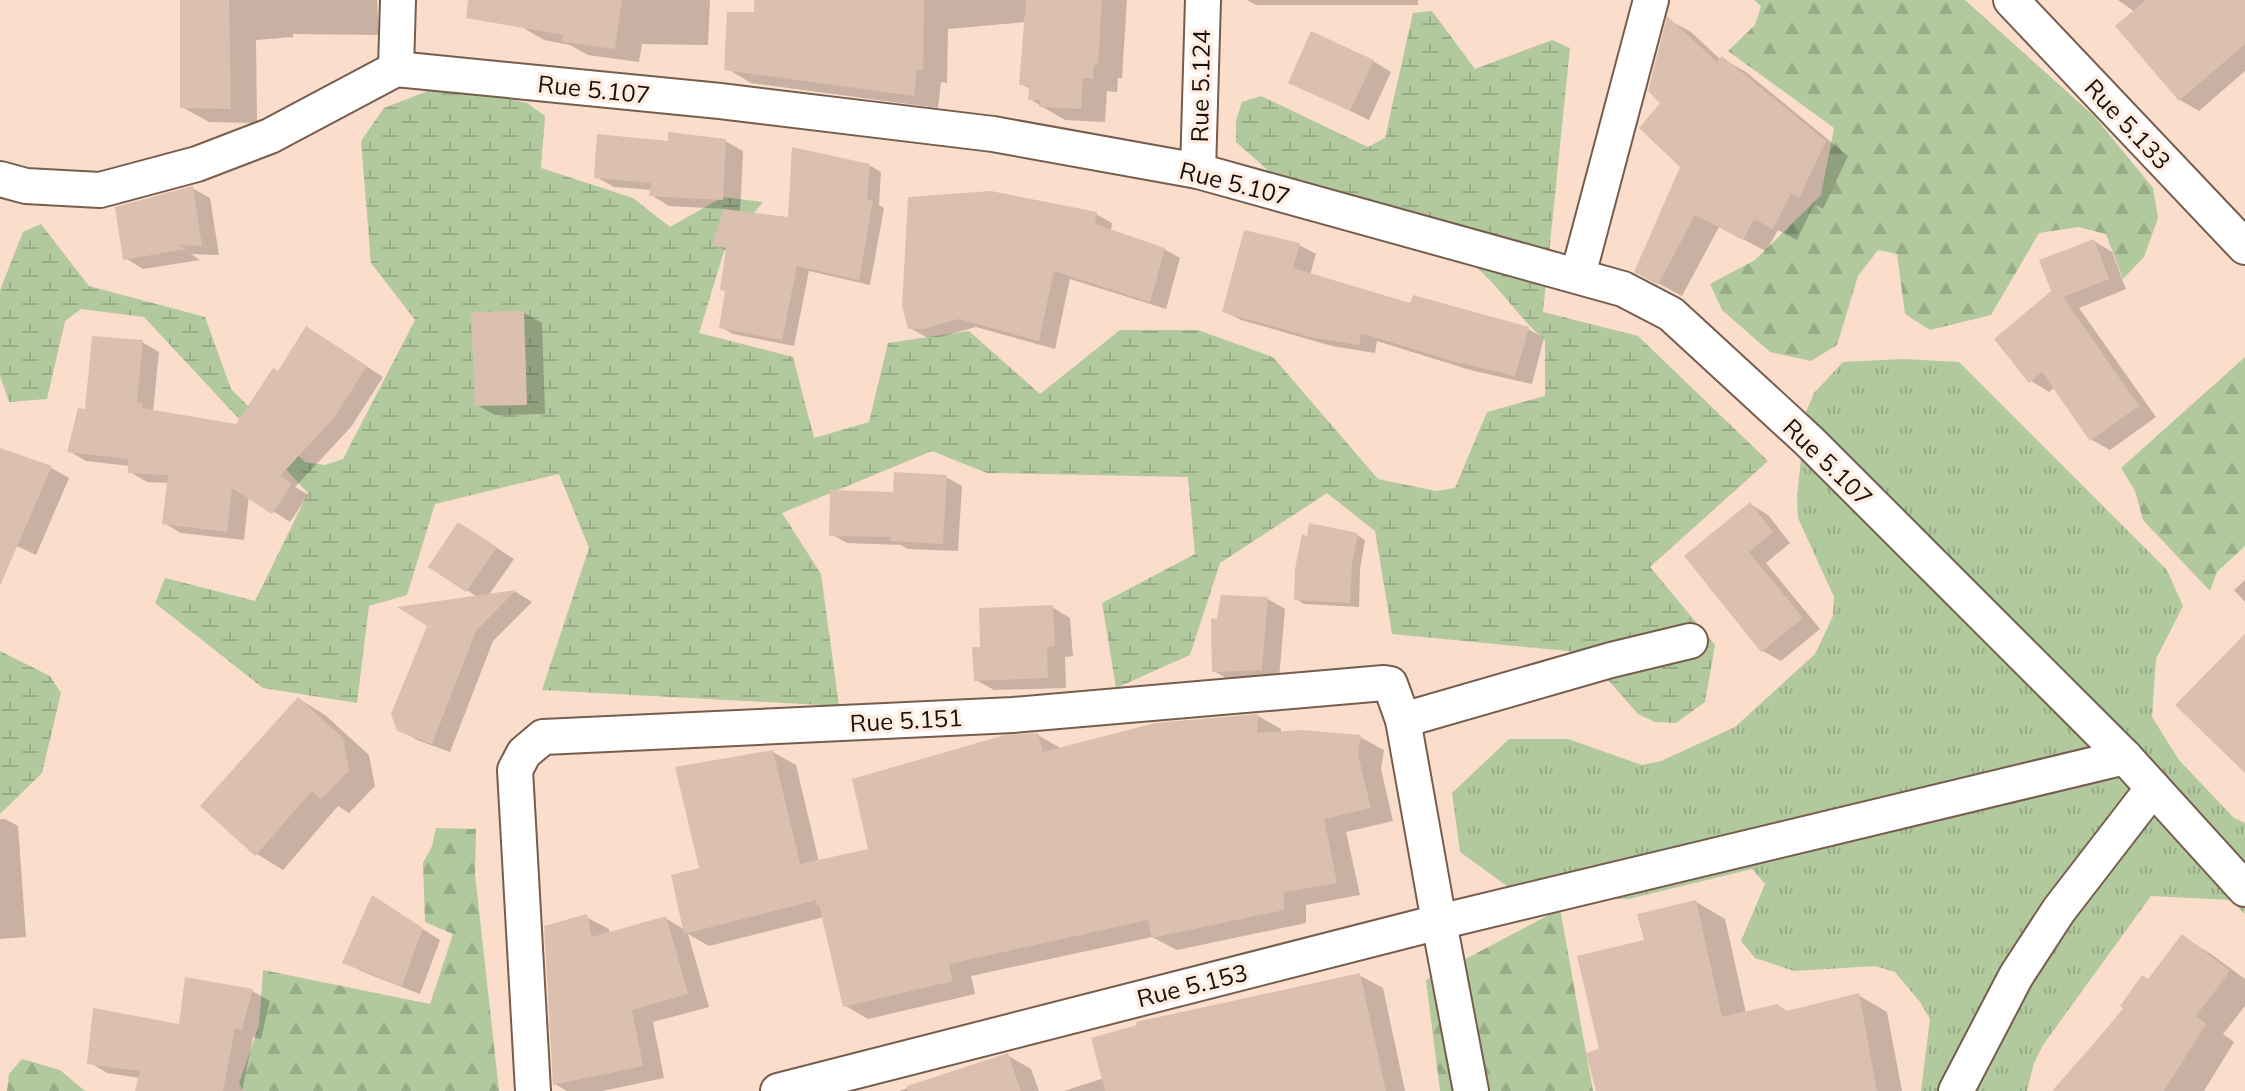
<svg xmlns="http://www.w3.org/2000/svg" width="2245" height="1091" viewBox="0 0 2245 1091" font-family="Mulish,sans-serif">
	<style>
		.grass { fill: url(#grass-tufts) }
		.forest { fill: url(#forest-firs) }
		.wetland { fill: url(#wetland-marsh) }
		.shadow { fill: #0003 }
		.building { fill: #dcc0af }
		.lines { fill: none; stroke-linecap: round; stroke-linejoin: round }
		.minor-casing { stroke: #765d4d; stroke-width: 38 }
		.minor { stroke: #fff; stroke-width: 34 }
		.labels { text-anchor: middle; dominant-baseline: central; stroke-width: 7; stroke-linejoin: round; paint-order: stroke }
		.street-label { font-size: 24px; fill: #1a100a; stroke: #ffede2 }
	</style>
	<defs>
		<pattern id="grass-tufts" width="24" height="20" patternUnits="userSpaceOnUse" patternTransform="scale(2)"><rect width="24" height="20" fill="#b2c99e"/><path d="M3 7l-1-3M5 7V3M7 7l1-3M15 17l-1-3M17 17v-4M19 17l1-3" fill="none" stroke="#98ac87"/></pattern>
		<pattern id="forest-firs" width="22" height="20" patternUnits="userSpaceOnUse" patternTransform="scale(2)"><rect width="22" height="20" fill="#b2c99e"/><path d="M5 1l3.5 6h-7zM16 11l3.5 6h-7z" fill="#98ac87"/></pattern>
		<pattern id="wetland-marsh" width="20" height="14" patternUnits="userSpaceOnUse" patternTransform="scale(2)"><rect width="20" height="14" fill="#b2c99e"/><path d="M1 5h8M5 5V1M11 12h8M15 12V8" fill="none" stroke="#98ac87"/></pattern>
	</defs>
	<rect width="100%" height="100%" fill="#faddcb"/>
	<path class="grass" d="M1903 359 1959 362 2167 570 2183 606 2156 659 2152 717 2179 760 2234 818 2245 823V914L2231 900 2151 896 2043 1045 2034 1063 2027 1091H1921L1930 1019 1920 1002 1895 972 1875 966 1794 971 1755 958 1741 941 1765 884 1752 869 1629 899H1525L1460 852 1452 793 1509 739H1568L1642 765 1661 761 1735 727 1815 654 1833 616 1834 597 1798 518 1797 496 1806 412 1814 393 1843 362Z"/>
	<g class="forest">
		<path d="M1754 0H1965L2094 116 2153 188 2158 218 2144 257 2123 279 2106 234 2078 227 2039 233 1991 315 1930 330 1905 314 1897 254 1878 250 1858 276 1837 345 1811 361 1770 352 1722 310 1710 284 1755 260 1821 195 1834 128 1728 51 1755 25 1761 6Z"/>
		<path d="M2245 357V546L2217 572 2210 591 2143 520 2135 491 2121 468Z"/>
		<path d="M436 828 476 829 475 874 499 1091H243L239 1083 259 1025 263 970 430 1004 453 934 425 922 423 863 432 846Z"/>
		<path d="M1560 909 1593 1091H1440L1426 980Z"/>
		<path d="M22 1059 60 1070 85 1091H7L9 1074Z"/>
	</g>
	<g class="wetland">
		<path d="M1432 11 1475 69 1552 40 1570 48 1543 312 1638 336 1768 461 1650 567 1715 645 1705 702 1676 723 1655 722 1638 714 1586 655 1568 651 1392 634 1375 531 1327 493 1220 563 1190 655 1116 688 1102 603 1195 554 1188 477 987 473 932 451 782 513 821 574 839 706 542 690 589 548 559 474 435 504 407 595 369 606 357 703 263 688 155 603 165 578 255 601 308 493 144 317 81 309 65 321 47 399 9 402 0 376V290L23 232 41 224 89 286 205 317 231 389 305 462 325 465 343 459 415 320 371 263 361 141 384 108 446 84 527 103 545 116 541 168 633 198 670 227 723 197 763 202 725 248 699 333 793 357 814 438 869 422 888 343 969 331 1040 394 1120 330H1198L1273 357 1378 479 1436 491 1455 488 1487 412 1545 396V340C1515 315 1496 279 1464 258L1311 208 1236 142V121L1242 102 1261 96 1368 147 1385 138 1413 13Z"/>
		<path d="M0 651 50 676 61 693 42 773 0 814Z"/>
	</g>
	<g class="shadow">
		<path d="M183 0H377L379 35 293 34V37L256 40 257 123 209 122 182 107Z"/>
		<path d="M505 0H710L708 45 642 44 639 62 588 55 570 45 544 40 520 26Z"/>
		<path d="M756 0H1127L1122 78H1118L1117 92 1107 91 1105 122 1065 120 1041 106 1030 99 1031 89 1021 84 1026 22 948 29 947 83 941 82 938 108 751 83 726 68 756 14Z"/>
		<path d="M1247 0H1418V5H1256Z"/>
		<path d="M2118 0H2245V71L2199 111 2180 100 2135 12Z"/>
		<path d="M1669 20 1691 32 1721 60 1723 59 1746 72 1848 156 1823 209 1814 204 1797 240 1778 230 1766 251 1719 227 1682 296 1636 271 1682 166 1663 102Z"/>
		<path d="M1373 61 1391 72 1369 120 1291 82Z"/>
		<path d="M725 141 743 151 740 213 790 220 869 165 881 172 879 205 884 208 870 285 809 271 794 346 733 334 721 327 727 292 728 252 715 244 726 209 669 206 651 195 652 190 614 187 596 177 670 143Z"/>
		<path d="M192 188 210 198 219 255 191 254 200 260 143 269 125 258Z"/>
		<path d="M1096 214 1112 223 1111 231 1164 249 1180 258 1166 309 1070 279 1055 349 976 327 940 337H926L910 328Z"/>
		<path d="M2094 241 2112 252 2126 289 2079 308 2156 417 2110 450 2092 440 2055 387 2049 392 2031 381 2053 292Z"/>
		<path d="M1299 245 1316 254 1310 275 1411 306 1528 329 1544 338 1532 384 1470 370 1377 341 1375 353 1332 346 1241 320 1224 311Z"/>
		<path d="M524 313 542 323 545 414 495 415 477 405Z"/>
		<path d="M323 338 383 377 351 427 295 487 308 495 290 522 249 496 244 540 181 533 164 523 169 483 147 482 130 472V466L86 461 69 451 86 411 142 342 159 352 153 412 237 426 278 374Z"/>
		<path d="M20 457 51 468 69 478 36 555 0 538V503Z"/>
		<path d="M946 477 962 486 958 551 908 549 901 545 847 543 831 534 894 494Z"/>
		<path d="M1750 504 1768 515 1790 543 1766 563 1820 629 1781 661 1763 651 1687 557Z"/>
		<path d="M477 535 514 559 488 596 516 592 532 602 493 641 450 752 417 740 399 729 479 598 431 567Z"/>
		<path d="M1357 535 1365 540 1360 569 1359 607 1304 604 1296 599Z"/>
		<path d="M2245 580V602L2234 590Z"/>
		<path d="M1222 597 1268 599 1285 609 1279 679 1231 681 1214 671Z"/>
		<path d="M1052 607 1070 618 1073 656 1065 657 1066 688 994 690 976 680 982 649Z"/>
		<path d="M299 699 325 715 369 755 375 786 349 813 338 806 283 870 257 854 203 806Z"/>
		<path d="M1258 716 1281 729V734L1360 737 1384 750 1381 769 1393 821 1346 832 1360 895 1306 905V923L1177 950 1152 937 971 976 975 994 868 1019 844 1005 824 917 709 946 688 934 709 1007 653 1022 664 1078 602 1091H567L555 1084 586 917 609 929 610 934 665 918 685 930 702 869 773 752 796 765 819 862 870 850 1038 735 1062 749 1155 725Z"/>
		<path d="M0 819H5L18 826 26 937 0 939Z"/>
		<path d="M1696 902 1725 919 1746 1013H1788L1858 995 1887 1012 1902 1091H1598L1601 1051 1646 941Z"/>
		<path d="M390 908 440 940 420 994 363 972 345 962Z"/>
		<path d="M2183 937 2211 954 2245 979V1006L2223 1034 2234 1042 2204 1091H2055Z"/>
		<path d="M1359 975 1383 988 1405 1091H1064L1104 1078Z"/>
		<path d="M252 991 270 1001 261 1039 253 1037 242 1091H137L140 1078 107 1073 89 1062 180 1026Z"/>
		<path d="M1007 1055 1031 1069 1039 1091H899Z"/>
	</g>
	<g class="building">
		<path d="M180 0H229L231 109 180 108Z"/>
		<path d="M468 0H622L615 49 562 42 563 35 466 18Z"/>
		<path d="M754 0H924L923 70H917L914 96 724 70 727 12H754Z"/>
		<path d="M1026 0H1102L1098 65H1094L1093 79 1083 78 1081 109 1039 107 1041 100H1028L1029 85H1019Z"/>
		<path d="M2146 0H2245V44L2179 101 2115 26Z"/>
		<path d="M1667 16 1717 62 1722 56 1826 141 1799 198 1791 193 1773 229 1754 219 1743 240 1695 215 1658 285 1634 272 1680 167 1639 128 1660 103 1648 91Z"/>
		<path d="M1311 31 1374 60 1350 111 1288 83Z"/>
		<path d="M668 132 726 139 723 200 649 196 651 183 594 178 597 134 668 141Z"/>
		<path d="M792 147 870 164 867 200H873L859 280 797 266 782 340 719 328 725 291 720 290 726 248 712 245 724 209 788 217Z"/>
		<path d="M193 186 202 246 179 245 186 249 123 260 115 207Z"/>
		<path d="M991 191 1097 212 1095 224 1165 248 1150 302 1054 271 1039 341 959 319 923 329H908L902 306 908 197Z"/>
		<path d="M1244 230 1300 243 1293 268 1410 303 1413 295 1529 327 1515 376 1452 361 1361 333 1359 345 1314 338 1222 312Z"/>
		<path d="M2094 239 2109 279 2063 297 2139 406 2090 441 2042 372 2029 383 1994 339 2051 291 2039 260Z"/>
		<path d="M524 311 527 405 475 406 471 312Z"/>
		<path d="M306 326 367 366 334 418 280 476 292 484 272 514 232 488 227 532 162 524 168 475 128 473V459L67 452 78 408 85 409 92 336 143 340 137 402 143 403 142 408 236 424 273 368 278 371Z"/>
		<path d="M0 448 52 466 0 586Z"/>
		<path d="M894 472 947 475 943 544 890 541V537L829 536 830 490 893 492Z"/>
		<path d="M1750 502 1773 532 1749 552 1803 618 1761 652 1684 556Z"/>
		<path d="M458 522 497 547 466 592 428 567Z"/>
		<path d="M1309 523 1358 533 1352 564 1350 603 1294 600 1295 569 1302 534 1307 536Z"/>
		<path d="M516 590 476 631 432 744 397 731 391 714 427 626 397 607Z"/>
		<path d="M1221 595 1268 597 1262 670 1212 672 1211 618 1217 619Z"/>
		<path d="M1053 605 1055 646 1047 647 1048 678 974 681 972 647H980L979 608Z"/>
		<path d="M2245 634V773L2175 705Z"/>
		<path d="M298 697 343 738 349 771 321 799 312 791 255 856 200 806Z"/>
		<path d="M1258 714 1257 733 1303 730 1361 735 1358 755 1371 808 1324 819 1337 883 1284 892V910L1152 938 1148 920 949 964 953 981 843 1007 819 905 817 906 816 900 684 934 671 875 699 868 675 767 773 750 800 864 868 849 852 779 1005 735 1038 733 1043 752 1155 723Z"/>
		<path d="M372 895 423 928 402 986 342 963Z"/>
		<path d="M1696 900 1722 1017 1777 1004 1787 1011 1859 993 1877 1091H1596L1586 1053 1599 1049 1577 956 1644 940 1637 914Z"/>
		<path d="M587 914 592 937 666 916 688 994 632 1010 643 1066 553 1085 544 926Z"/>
		<path d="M2182 934 2230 971 2196 1016 2206 1024 2164 1091H2052L2124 1009 2120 1006 2142 975 2148 979Z"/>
		<path d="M1360 973 1386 1091H1105L1091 1038 1137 1025 1136 1022Z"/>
		<path d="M185 977 253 989 242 1030 235 1028 223 1091H135L140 1071 87 1064 93 1008 179 1024Z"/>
		<path d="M1008 1053 1021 1091H907V1086Z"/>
	</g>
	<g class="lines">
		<g class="minor-casing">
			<g id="minor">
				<path d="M2011 0 2245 247"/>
				<path d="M396 69 398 0"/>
				<path d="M1198 171 1203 0"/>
				<path d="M0 179 26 186 100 190 197 164 270 136 396 69 720 101 993 134 1198 171 1623 289 1671 314 1809 441 2125 757 2245 889"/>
				<path d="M1578 275 1651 0"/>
				<path d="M1403 720 1611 660 1690 641"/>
				<path d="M533 1091 515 770 524 753 543 737 1013 715 1384 683 1390 684 1403 720 1439 922 2125 757"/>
				<path d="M778 1091 1439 922 1471 1091"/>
				<path d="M1956 1091 2016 976 2059 910 2153 788"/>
			</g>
		</g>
		<use href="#minor" class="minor"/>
	</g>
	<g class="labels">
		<g class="street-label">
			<text transform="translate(1200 86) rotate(-89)">Rue 5.124</text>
			<text transform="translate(594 89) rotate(6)">Rue 5.107</text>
			<text transform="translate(2128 124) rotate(47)">Rue 5.133</text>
			<text transform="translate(1235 183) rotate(14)">Rue 5.107</text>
			<text transform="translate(1828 462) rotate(44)">Rue 5.107</text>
			<text transform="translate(906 720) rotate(-3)">Rue 5.151</text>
			<text transform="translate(1192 985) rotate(-14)">Rue 5.153</text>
		</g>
	</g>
</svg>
